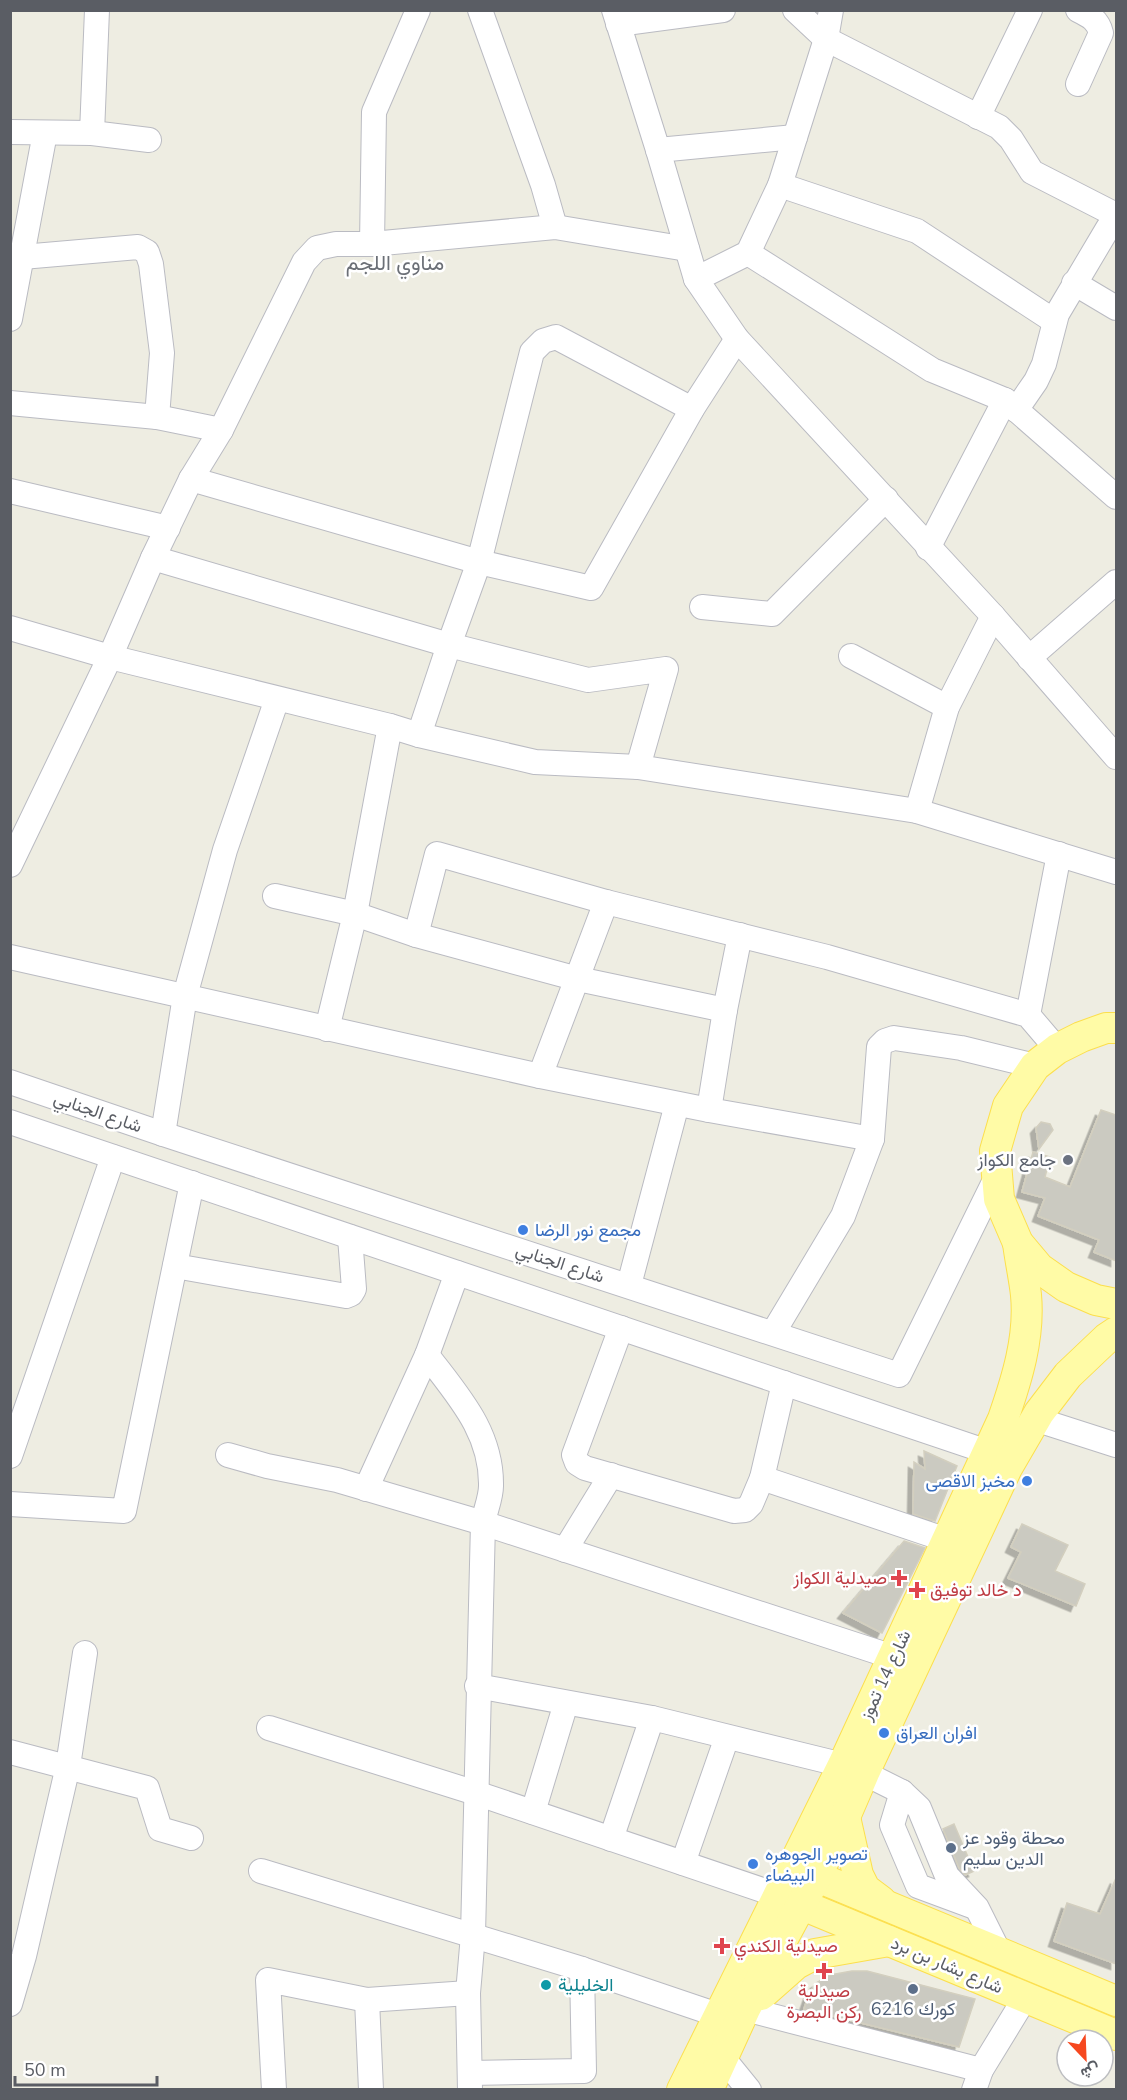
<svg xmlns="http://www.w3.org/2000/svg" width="1127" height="2100" viewBox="0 0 1127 2100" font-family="'Nunito Sans',Vazirmatn,sans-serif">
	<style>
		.building { fill: #cbcac1; stroke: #d3cfbf; stroke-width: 1.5; filter: url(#shadow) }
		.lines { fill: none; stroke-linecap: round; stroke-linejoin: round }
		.minor-casing { stroke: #babbc2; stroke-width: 26 }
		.major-casing { stroke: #fcdf4d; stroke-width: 32 }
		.minor { stroke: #fff; stroke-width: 24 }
		.major { stroke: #fffba6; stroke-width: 30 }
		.worship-dot { fill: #6b7280; stroke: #fff; stroke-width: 2 }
		.shop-dot { fill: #3f7fe0; stroke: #fff; stroke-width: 2 }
		.health-dot { fill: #e0444e; stroke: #fff; stroke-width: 2 }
		.service-dot { fill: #5c6f8a; stroke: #fff; stroke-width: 2 }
		.culture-dot { fill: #0f9aa8; stroke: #fff; stroke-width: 2 }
		.labels { text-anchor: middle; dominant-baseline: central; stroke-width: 5; stroke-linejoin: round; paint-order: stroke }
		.street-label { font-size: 18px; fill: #5a5d64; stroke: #fff }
		.worship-label { font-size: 18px; fill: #5b616d; stroke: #fff; text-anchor: end }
		.shop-label { font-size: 18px; fill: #366cbe; stroke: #fff; text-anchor: start }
		.health-label { font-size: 18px; fill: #be3a42; stroke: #fff; text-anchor: start }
		.service-label { font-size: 18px; fill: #4e5e75; stroke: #fff; text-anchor: start }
		.culture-label { font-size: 18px; fill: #0d838f; stroke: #fff; text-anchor: start }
		.quarter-label { font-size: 21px; fill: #6b6f76; stroke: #fff }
	</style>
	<defs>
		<filter id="shadow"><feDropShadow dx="-5.5" dy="5.5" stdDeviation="0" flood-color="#0004"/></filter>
	</defs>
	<rect width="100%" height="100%" fill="#eeede2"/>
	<g class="building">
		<path d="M1101 1110 1116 1115V1261L1094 1252 1099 1240 1038 1216 1045 1198 1022 1192 1033 1152 1050 1157 1045 1177 1070 1187Z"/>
		<path d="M1041 1122 1050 1124 1053 1130 1039 1149 1036 1128Z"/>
		<path d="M924 1451 957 1466 935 1521 913 1514 914 1462 925 1469Z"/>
		<path d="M1022 1524 1068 1545 1055 1571 1085 1584 1076 1606 1008 1578 1021 1552 1011 1547Z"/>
		<path d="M904 1541 925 1548 882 1633 843 1613Z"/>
		<path d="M954 1824 974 1871 965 1875 959 1868 943 1829Z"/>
		<path d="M1116 1878V1964L1054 1941 1067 1903 1100 1914Z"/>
		<path d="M852 1971H867L975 1999 959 2047 804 2009 809 1994 816 1983 830 1975Z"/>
	</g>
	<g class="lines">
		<g class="minor-casing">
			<g id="minor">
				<path d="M480 10 543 185 555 227"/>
				<path d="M614 10 658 150 696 279 737 339 993 616 1116 757"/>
				<path d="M795 10 826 39 999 127 1011 139 1032 172 1116 215"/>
				<path d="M618 24 723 10"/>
				<path d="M1078 84 1101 33C1098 20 1090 16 1078 10"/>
				<path d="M978 117 1030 10"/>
				<path d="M10 132 92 133 149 140"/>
				<path d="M92 133 97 10"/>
				<path d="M658 150 795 137"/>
				<path d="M780 185 917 231 1054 321"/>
				<path d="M372 244 374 112 418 10"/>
				<path d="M748 253 932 370 1005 400 1116 497"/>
				<path d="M22 257 138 247 147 252 151 264 162 353 157 417"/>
				<path d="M696 279 748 253 780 185 826 39 831 10"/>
				<path d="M1074 283 1116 308"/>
				<path d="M10 319 45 133"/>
				<path d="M10 403 157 417 221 430"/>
				<path d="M1016 410 1036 381 1044 364 1057 314 1108 228 1116 220"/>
				<path d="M191 479 479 562 591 588 692 409 737 339"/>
				<path d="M10 491 168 528"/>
				<path d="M928 548 1005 400"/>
				<path d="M153 558 449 645 588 680 666 669 638 767"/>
				<path d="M702 607 772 614 886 499"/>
				<path d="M10 628 110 657 390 726 419 735 535 762 638 767 917 811 1116 872"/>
				<path d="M851 656 947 707"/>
				<path d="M1029 658 1116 582"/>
				<path d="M419 735 449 645 479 562 532 352 543 341 556 337 692 409"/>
				<path d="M917 811 947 707 993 616"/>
				<path d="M10 865 110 657 153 558 191 479 221 430 304 262 317 248 336 244H372L555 227 687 249"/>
				<path d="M275 896 355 914 416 935 578 979 725 1010"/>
				<path d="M416 935 437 854 606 902 827 957 1028 1015 1057 1049"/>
				<path d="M10 957 540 1076 709 1110 872 1139"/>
				<path d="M1028 1015 1059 854"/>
				<path d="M327 1029 355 914 390 726"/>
				<path d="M540 1076 606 902"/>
				<path d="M10 1082 163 1134 899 1375 997 1176"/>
				<path d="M709 1110 725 1010 740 935"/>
				<path d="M10 1122 988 1452"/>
				<path d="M163 1134 185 996 225 850 277 699"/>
				<path d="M175 1266 346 1296 351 1294 354 1289 350 1237"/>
				<path d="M629 1285 677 1104"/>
				<path d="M621 1328 574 1455 577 1463 585 1468 734 1511 745 1510 751 1504 762 1478"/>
				<path d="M773 1333 843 1216 872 1139 879 1047 885 1041 894 1038 961 1048 1035 1066"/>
				<path d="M427 1355C458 1396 492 1432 491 1486 491 1498 485 1511 483 1523L473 1935 468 1993 470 2090"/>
				<path d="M784 1383 762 1478 947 1540"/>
				<path d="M1035 1419 1116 1445"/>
				<path d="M228 1455 267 1466 337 1480 483 1523 893 1657"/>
				<path d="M10 1456 113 1157"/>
				<path d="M366 1489 427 1355 457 1273"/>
				<path d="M10 1504 124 1511 192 1183"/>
				<path d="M565 1550 611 1475"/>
				<path d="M477 1686 652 1718 843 1765"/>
				<path d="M269 1728 476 1793 777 1895"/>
				<path d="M10 1752 147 1788 160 1829 191 1838"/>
				<path d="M864 1773 902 1792 919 1808 947 1876 977 1908 999 1952"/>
				<path d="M902 1792 892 1825 918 1886 972 1906"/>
				<path d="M533 1812 566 1703"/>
				<path d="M611 1839 652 1718"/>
				<path d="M683 1863 727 1737"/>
				<path d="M261 1871 582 1969 718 2015"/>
				<path d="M367 2000 371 2090"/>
				<path d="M10 2004 24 1956 68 1766 85 1653"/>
				<path d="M745 2009 981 2070"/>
				<path d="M723 2058 749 2090"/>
				<path d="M470 2073 584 2071 582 1969"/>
				<path d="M274 2090 268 1980 367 2000 468 1993"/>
				<path d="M974 2090 981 2070 1025 1998"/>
			</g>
		</g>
		<g class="major-casing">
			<g id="major">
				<path d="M1116 1028H1106L1081 1037 1057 1049 1035 1066 1008 1106 995 1151 999 1199 1018 1243 1039 1268 1066 1287 1096 1300 1116 1304"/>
				<path d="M845 1817 858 1875 865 1889 881 1901"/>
				<path d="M798 1869 1116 2001"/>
				<path d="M783 1897 1116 2035"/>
				<path d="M761 1995 796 1964 815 1954 889 1941"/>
				<path d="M682 2090 843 1765 1003 1419C1017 1379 1030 1337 1026 1295 1024 1277 1020 1260 1018 1243"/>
				<path d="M708 2090 745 2009 816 1877 845 1817 864 1773 1007 1468 1039 1413 1068 1375 1107 1338 1116 1332"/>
			</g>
		</g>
		<use href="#minor" class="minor"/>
		<use href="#major" class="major"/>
	</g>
	<circle class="worship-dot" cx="1068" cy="1160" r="6"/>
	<g class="shop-dot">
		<circle cx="523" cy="1230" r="6"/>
		<circle cx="1027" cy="1481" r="6"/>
		<circle cx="884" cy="1733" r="6"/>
		<circle cx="753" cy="1864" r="6"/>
	</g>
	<g class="health-dot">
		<path d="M896 1569h6v6h6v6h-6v6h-6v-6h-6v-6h6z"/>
		<path d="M914 1581h6v6h6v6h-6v6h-6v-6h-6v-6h6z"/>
		<path d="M719 1937h6v6h6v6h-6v6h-6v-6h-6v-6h6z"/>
		<path d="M821 1962h6v6h6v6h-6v6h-6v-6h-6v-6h6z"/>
	</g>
	<g class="service-dot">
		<circle cx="951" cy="1848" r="6"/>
		<circle cx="913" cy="1989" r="6"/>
	</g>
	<circle class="culture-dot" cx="546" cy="1985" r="6"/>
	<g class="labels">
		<g class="street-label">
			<text transform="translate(98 1112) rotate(19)">شارع الجنابي</text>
			<text transform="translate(560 1263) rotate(18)">شارع الجنابي</text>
			<text transform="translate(885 1675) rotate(-65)">شارع 14 تموز</text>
			<text transform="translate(947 1965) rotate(23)">شارع بشار بن برد</text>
		</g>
		<g class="worship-label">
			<text x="1056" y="1160">جامع الكواز</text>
		</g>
		<g class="shop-label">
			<text x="535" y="1230">مجمع نور الرضا</text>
			<text x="1015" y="1481" text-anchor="end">مخبز الاقصى</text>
			<text x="896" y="1733">افران العراق</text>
			<text x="765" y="1854">تصوير الجوهره<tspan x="765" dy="21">البيضاء</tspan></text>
		</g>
		<g class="health-label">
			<text x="887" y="1578" text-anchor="end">صيدلية الكواز</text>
			<text x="930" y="1590">د خالد توفيق</text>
			<text x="734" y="1946">صيدلية الكندي</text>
			<text x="824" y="1991" text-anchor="middle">صيدلية<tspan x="824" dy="21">ركن البصرة</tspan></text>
		</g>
		<g class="service-label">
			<text x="963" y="1838">محطة وقود عز<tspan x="963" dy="21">الدين سليم</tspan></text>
			<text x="913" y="2009" text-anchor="middle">كورك 6216</text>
		</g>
		<g class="culture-label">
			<text x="558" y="1985">الخليلية</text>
		</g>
		<g class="quarter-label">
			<text x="395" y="263">مناوي اللجم</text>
		</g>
	</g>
	<rect width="1127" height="2100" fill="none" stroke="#5a5d64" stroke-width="24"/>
	<g transform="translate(1085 2058) rotate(157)"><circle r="28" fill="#ffffff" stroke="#bdbec1" stroke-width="1.5"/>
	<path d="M0-4.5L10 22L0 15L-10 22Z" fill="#f6481f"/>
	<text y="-9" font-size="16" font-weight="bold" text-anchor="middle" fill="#5a5d64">ش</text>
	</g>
	<path d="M15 2076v9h142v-9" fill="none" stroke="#5a5d64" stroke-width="3"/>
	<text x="24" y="2076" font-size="18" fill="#5a5d64" stroke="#ffffff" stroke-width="4.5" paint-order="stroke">50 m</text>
</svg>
